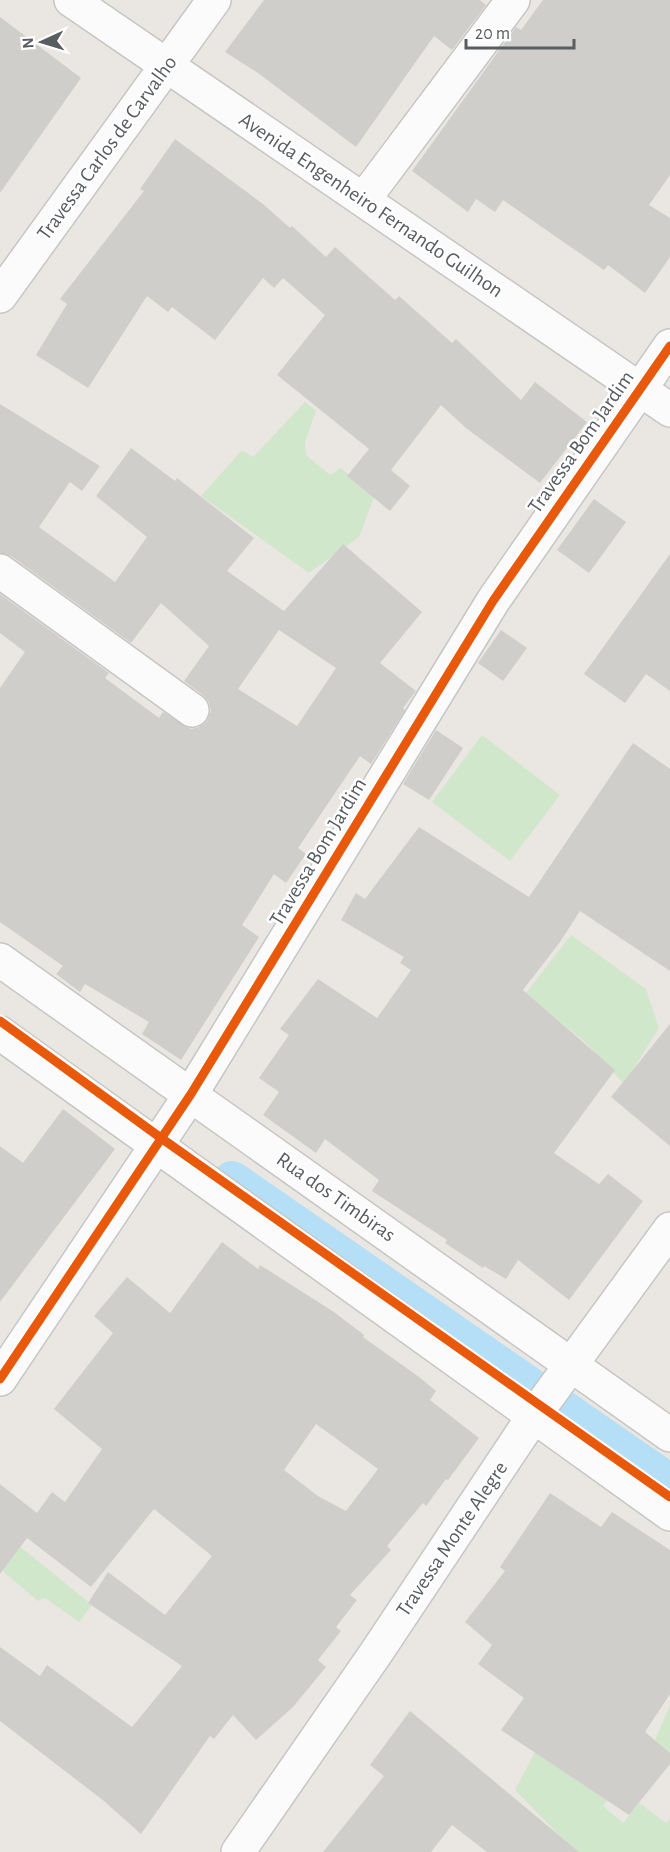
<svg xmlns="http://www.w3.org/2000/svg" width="670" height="1852" viewBox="0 0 670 1852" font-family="'Alegreya Sans',sans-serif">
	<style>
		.green { fill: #d1e7cb }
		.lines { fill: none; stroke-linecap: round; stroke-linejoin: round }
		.canal { stroke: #b4dff6; stroke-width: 38 }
		.building { fill: #d0cecb; fill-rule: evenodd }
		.minor-casing { stroke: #c6c6c5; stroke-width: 36 }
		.tertiary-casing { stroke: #c6c6c5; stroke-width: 36 }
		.minor { stroke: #fcfbfb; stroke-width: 33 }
		.tertiary { stroke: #fcfbfb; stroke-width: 33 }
		.cycleway-casing { stroke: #fff; stroke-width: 13 }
		.cycleway { stroke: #e8590c; stroke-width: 9 }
		.labels { text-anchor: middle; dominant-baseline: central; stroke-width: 5; stroke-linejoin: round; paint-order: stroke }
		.street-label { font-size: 21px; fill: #585d61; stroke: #fff }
	</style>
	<rect width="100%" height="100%" fill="#eae7e2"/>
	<g class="green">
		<path d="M305 402 316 411 305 442 306 455 330 475 341 468 374 497 359 537 309 573 201 496 242 450 253 457Z"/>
		<path d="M482 735 560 795 510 861 432 802Z"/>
		<path d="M571 935 646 989 659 1028 624 1084 587 1044 526 993Z"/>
		<path d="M0 1530 92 1605 79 1622 45 1598 38 1601 0 1569Z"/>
		<path d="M670 1705V1754L655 1740Z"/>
		<path d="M535 1752 625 1777 603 1806 623 1823 639 1803 666 1823 670 1819V1852H549L561 1837 515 1790Z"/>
	</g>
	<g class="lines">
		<path class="canal" d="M232 1180 670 1483"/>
	</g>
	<g class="building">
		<path d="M264 0H480L486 5 452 50 434 36 356 147 258 73 225 52Z"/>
		<path d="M543 0H670V175L649 205 670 218V257L645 293 608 265 604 270 503 200 495 212 476 199 468 212 412 171 516 27 521 30Z"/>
		<path d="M0 17 81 78 0 193Z"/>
		<path d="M175 139 263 204 290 228 292 226 326 257 335 247 395 300 399 296 452 343 456 339 521 400 535 382 587 422 540 483 466 428 441 405 391 470 410 486 390 511 347 476 369 449 277 375 325 315 283 278 274 288 263 278 215 340 172 307 168 312 147 296 88 388 36 355 67 304 60 299 144 191 140 189Z"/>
		<path d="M0 404 100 466 82 491 70 482 39 527 115 582 147 537 96 496 131 448 175 481 177 478 254 538 227 571 284 611 343 544 422 612 380 663 416 691 403 708 405 710 371 764 360 756 298 848 306 854 286 883 274 874 242 925 259 937 181 1060 142 1034 149 1022 85 984 80 992 56 974 63 966 0 922V688L25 652 0 633V594L109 673 105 678 159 718 163 712 191 729 199 727 207 721 211 711 209 702 203 695 184 681 209 646 161 603 131 643 11 556 0 553ZM279 630 336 668 297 726 238 689Z"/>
		<path d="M594 499 626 522 589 573 557 550Z"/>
		<path d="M670 554V691L646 674 625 703 584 674Z"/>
		<path d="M501 630 527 648 503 681 478 663Z"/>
		<path d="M436 730 463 748 429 800 403 784Z"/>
		<path d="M633 743 670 769V971L580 911 560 942 523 990 615 1070 554 1153 599 1184 608 1174 643 1201 569 1300 518 1260 506 1279 484 1266 483 1268 445 1243 447 1240 372 1191 379 1180 325 1139 316 1153 263 1115 279 1092 259 1078 289 1035 280 1029 318 979 377 1018 411 970 400 963 404 957 341 920 356 893 365 899 419 827 529 897Z"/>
		<path d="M670 1024V1146L611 1097Z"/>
		<path d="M63 1109 115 1149 0 1302V1146L23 1163Z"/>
		<path d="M222 1242 258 1269 260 1265 334 1312 364 1335 363 1337 419 1377 436 1391 430 1400 479 1438 448 1480 446 1479 426 1506 423 1503 387 1546 391 1550 350 1595 357 1600 336 1627 341 1631 318 1660 326 1667 293 1707 256 1740 233 1715 214 1739 210 1736 141 1834 104 1801 0 1721V1647L40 1676 47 1665 132 1727 182 1666 88 1603 108 1572 165 1615 212 1556 154 1509 91 1587 27 1538 0 1574V1484L37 1513 52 1492 65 1502 102 1449 54 1409 113 1333 94 1316 127 1277 170 1313ZM316 1424 378 1469 346 1511 318 1496 284 1470Z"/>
		<path d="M550 1493 601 1527 612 1512 670 1550V1694L645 1732 670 1753V1764L629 1815 501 1730 524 1698 478 1664 492 1645 465 1622 505 1571 500 1567Z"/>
		<path d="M410 1711 579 1852H487L452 1825 431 1852H323L384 1776 370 1765Z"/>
	</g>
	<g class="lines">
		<g class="minor-casing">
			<g id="minor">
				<path d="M364 199 513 0"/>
				<path d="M0 296 214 0"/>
				<path d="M0 571 192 710"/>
				<path d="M0 960 670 1435"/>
				<path d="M0 1033 670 1514"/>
				<path d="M0 1379 191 1094 493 601 670 346"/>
				<path d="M238 1852 376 1653 533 1417 670 1229"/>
			</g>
		</g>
		<g class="tertiary-casing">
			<path id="tertiary" d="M71 0 670 410"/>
		</g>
		<use href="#minor" class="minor"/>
		<use href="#tertiary" class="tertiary"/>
		<g class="cycleway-casing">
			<g id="cycleway">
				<path d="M0 1021 161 1138 670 1497"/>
				<path d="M0 1379 191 1094 493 601 670 346"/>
			</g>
		</g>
		<use href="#cycleway" class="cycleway"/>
	</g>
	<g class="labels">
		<g class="street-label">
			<text transform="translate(107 148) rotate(-54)">Travessa Carlos de Carvalho</text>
			<text transform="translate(371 205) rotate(34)">Avenida Engenheiro Fernando Guilhon</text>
			<text transform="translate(581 442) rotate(-55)">Travessa Bom Jardim</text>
			<text transform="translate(318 852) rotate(-59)">Travessa Bom Jardim</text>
			<text transform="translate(336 1197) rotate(35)">Rua dos Timbiras</text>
			<text transform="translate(452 1539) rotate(-56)">Travessa Monte Alegre</text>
		</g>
	</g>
	<g transform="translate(42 42) rotate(266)" stroke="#ffffff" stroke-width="4.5" paint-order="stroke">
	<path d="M0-4.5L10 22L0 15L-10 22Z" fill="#585d61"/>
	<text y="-9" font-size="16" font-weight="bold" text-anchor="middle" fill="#585d61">N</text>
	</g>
	<path d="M466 39v9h108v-9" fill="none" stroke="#585d61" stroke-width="3"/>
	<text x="475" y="39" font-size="18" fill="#585d61" stroke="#ffffff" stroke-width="4.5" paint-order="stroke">20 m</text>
</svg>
